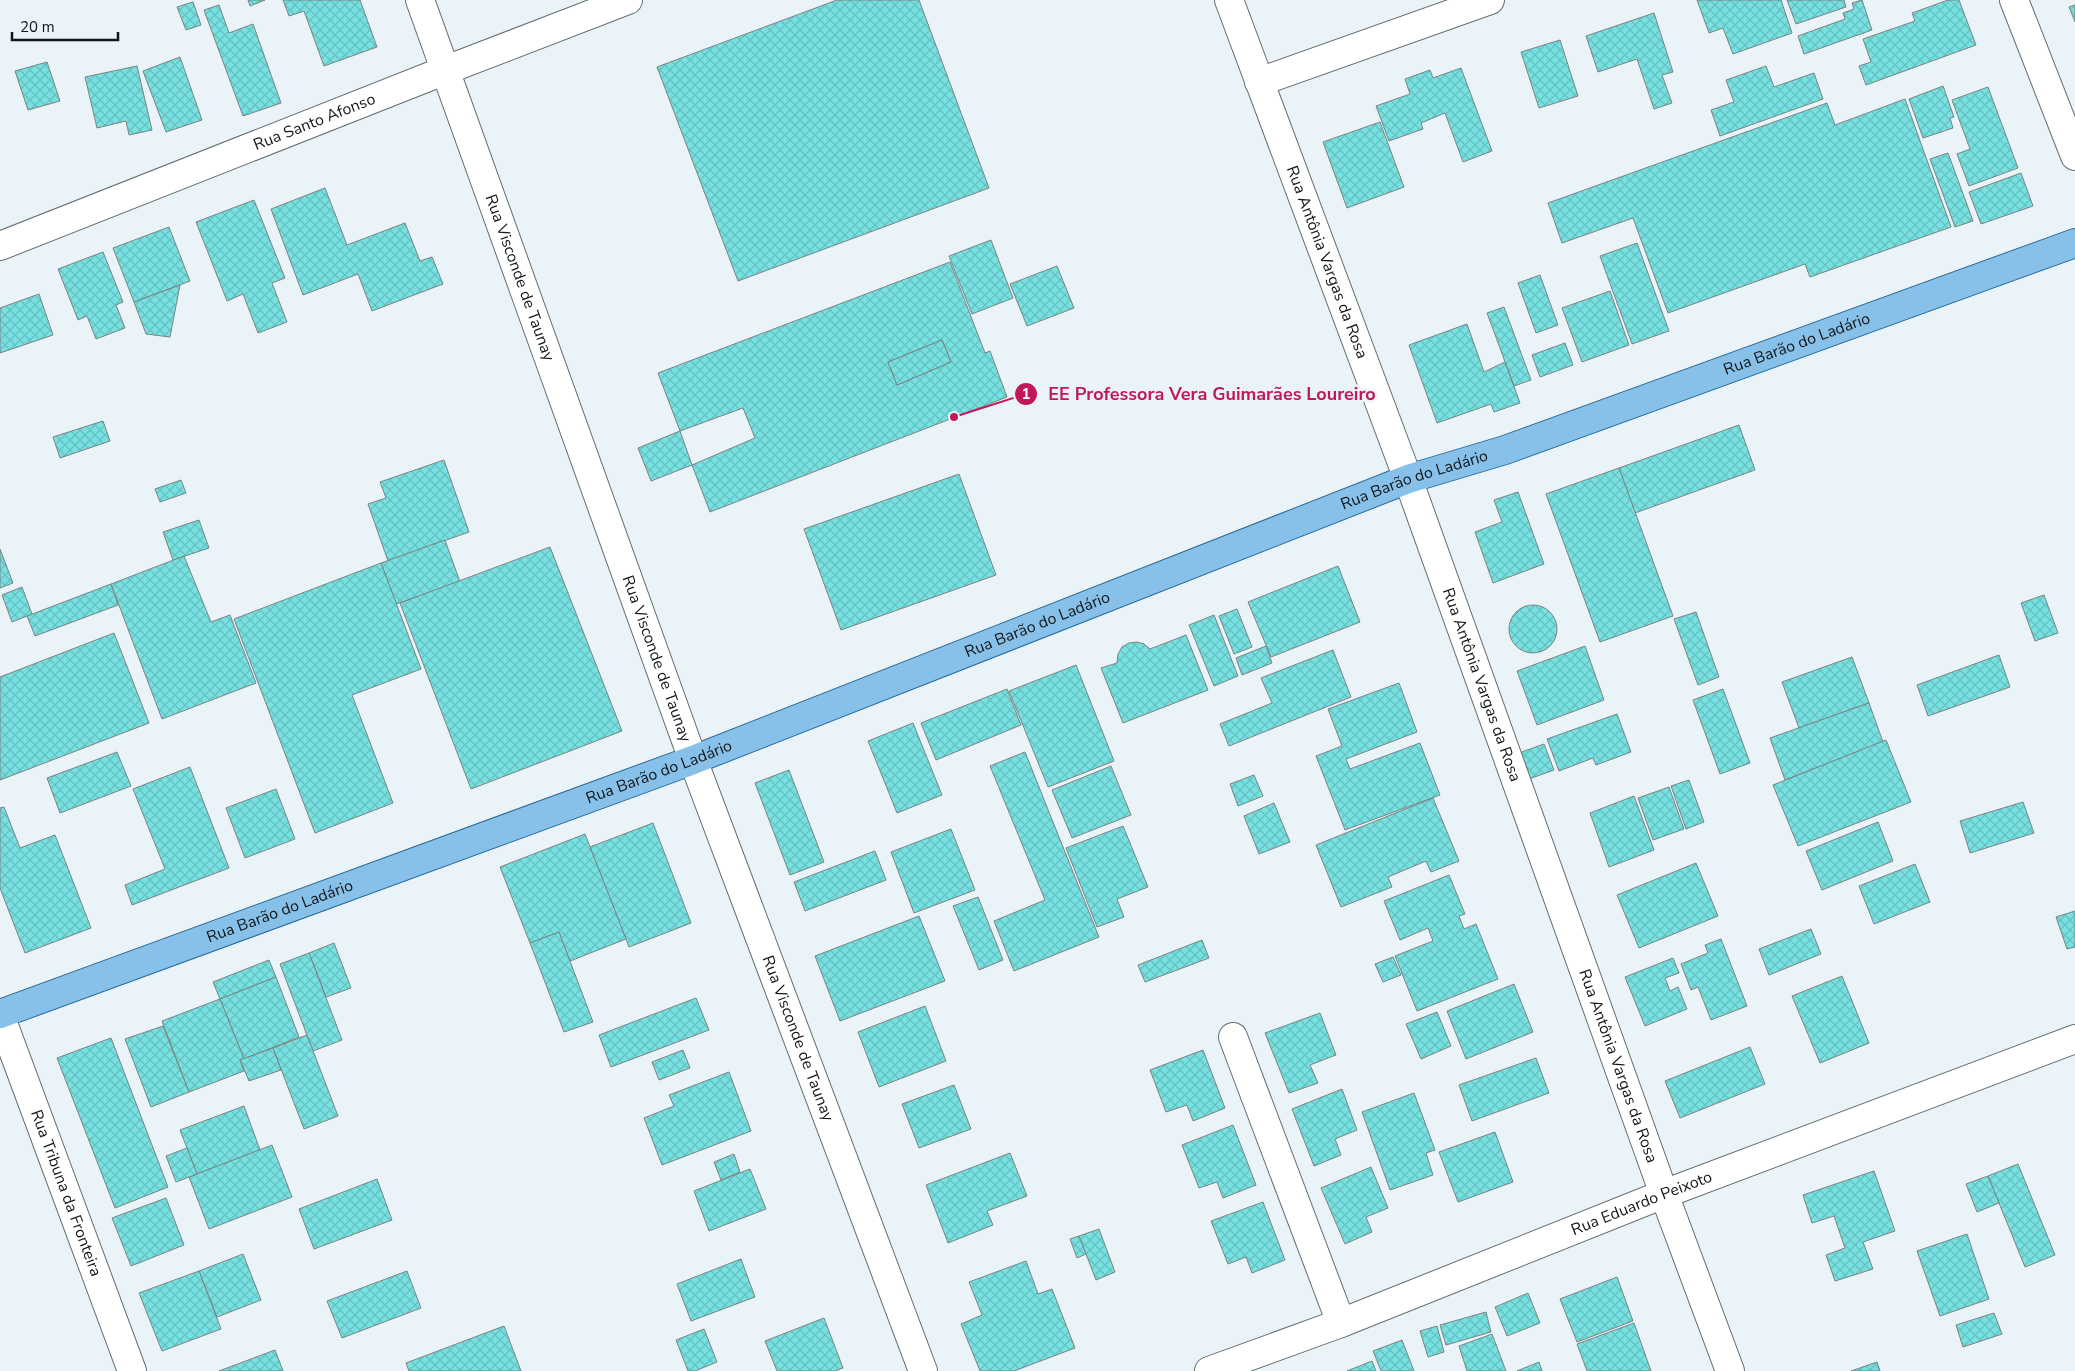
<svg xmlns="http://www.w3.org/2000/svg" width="2075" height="1371" viewBox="0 0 2075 1371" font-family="'Nunito Sans',sans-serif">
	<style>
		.building { fill: url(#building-cross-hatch); stroke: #798483; fill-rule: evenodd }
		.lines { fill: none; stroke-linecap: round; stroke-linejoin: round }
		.minor-casing { stroke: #646d71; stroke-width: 30 }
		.major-casing { stroke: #2a6a97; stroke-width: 30 }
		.minor { stroke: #fff; stroke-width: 28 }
		.major { stroke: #87c1ea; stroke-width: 28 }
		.labels { text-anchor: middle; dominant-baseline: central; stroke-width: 5; stroke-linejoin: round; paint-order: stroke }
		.street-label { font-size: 16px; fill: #121617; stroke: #eaf4f8 }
		.leader { fill: none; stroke: #c2185b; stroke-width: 2 }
		.callout-dot { fill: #c2185b; stroke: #eaf4f8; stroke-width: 2 }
		.mark-label { font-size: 15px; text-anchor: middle; font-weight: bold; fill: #fff }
		.callout-label { font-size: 18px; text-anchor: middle; font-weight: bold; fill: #c2185b; stroke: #eaf4f8; stroke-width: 5; stroke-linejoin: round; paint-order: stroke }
	</style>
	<defs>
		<pattern id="building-cross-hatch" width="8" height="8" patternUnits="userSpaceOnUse" patternTransform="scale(1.25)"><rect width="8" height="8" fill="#77e1e1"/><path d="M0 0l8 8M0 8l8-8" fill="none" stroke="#66c0c0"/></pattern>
	</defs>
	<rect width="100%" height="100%" fill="#eaf4f8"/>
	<g class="building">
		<path d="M248 0H265L250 6Z"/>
		<path d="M283 0H360L377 47 324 66 304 11 289 16Z"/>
		<path d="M837 0H919L989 188 738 281 657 67Z"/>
		<path d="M1697 0H1781L1792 33 1733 54 1723 28 1709 33Z"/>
		<path d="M1787 0H1844L1846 7 1796 24Z"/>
		<path d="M1862 0 1872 30 1804 54 1798 36 1845 19 1843 13 1854 9 1852 3Z"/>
		<path d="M1948 0H1959L1976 45 1866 85 1859 66 1871 62 1863 39 1915 21 1912 13Z"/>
		<path d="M193 2 201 25 186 30 177 7Z"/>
		<path d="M219 5 229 33 253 24 281 103 243 116 204 10Z"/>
		<path d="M2075 5V22L2069 7Z"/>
		<path d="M1654 13 1673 72 1662 75 1672 103 1654 109 1637 59 1598 72 1586 36Z"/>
		<path d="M1560 40 1578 96 1539 108 1521 52Z"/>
		<path d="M180 57 202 120 166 132 143 71Z"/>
		<path d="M47 62 60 101 28 110 15 71Z"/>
		<path d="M137 66 152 130 129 135 126 121 97 128 85 77Z"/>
		<path d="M1766 66 1774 87 1814 73 1823 99 1720 136 1711 110 1734 102 1726 80Z"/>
		<path d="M1461 68 1492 151 1463 162 1445 113 1421 123 1423 129 1389 141 1376 106 1410 94 1405 79 1430 70 1433 78Z"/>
		<path d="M1943 86 1954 117 1950 118 1953 128 1923 138 1909 99Z"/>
		<path d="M1988 87 2018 168 1969 186 1957 154 1970 149 1952 100Z"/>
		<path d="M1905 99 1951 227 1810 277 1805 264 1668 313 1633 218 1562 243 1548 203 1827 103 1835 125Z"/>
		<path d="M1380 122 1404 187 1347 208 1323 142Z"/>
		<path d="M1948 153 1973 221 1955 227 1930 159Z"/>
		<path d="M2021 173 2033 206 1981 224 1969 192Z"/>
		<path d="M325 188 347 245 405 223 420 261 432 257 443 284 372 311 358 274 303 295 271 209Z"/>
		<path d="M254 200 285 278 272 283 287 322 258 333 243 294 227 301 196 222Z"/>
		<path d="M169 227 190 281 134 302 113 248Z"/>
		<path d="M991 240 1013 298 972 314 949 256Z"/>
		<path d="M1637 243 1669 331 1632 344 1600 256Z"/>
		<path d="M103 252 123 302 116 305 125 328 96 339 87 316 78 320 58 269Z"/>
		<path d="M950 262 985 353 990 351 1007 397 710 512 692 465 755 438 743 408 680 431 658 373ZM942 340 951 362 897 385 888 362Z"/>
		<path d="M1057 266 1074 308 1027 326 1010 284Z"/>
		<path d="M1540 275 1558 325 1536 333 1518 283Z"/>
		<path d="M180 285 170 337 146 334 134 302Z"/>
		<path d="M1610 291 1629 345 1582 362 1562 308Z"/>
		<path d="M39 294 53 335 0 353V308Z"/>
		<path d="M1504 307 1531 380 1514 386 1487 313Z"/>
		<path d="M1467 324 1484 372 1505 362 1520 403 1494 412 1491 404 1437 423 1409 345Z"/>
		<path d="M942 340 951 362 897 385 888 362Z"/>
		<path d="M1565 343 1573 365 1540 377 1532 355Z"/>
		<path d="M103 421 110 441 60 458 53 437Z"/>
		<path d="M1739 425 1755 470 1635 513 1619 468Z"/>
		<path d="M680 431 692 465 651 481 638 448Z"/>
		<path d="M444 460 469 532 388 561 368 504 386 498 380 482Z"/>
		<path d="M1619 468 1673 616 1600 642 1546 494Z"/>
		<path d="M959 474 996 575 841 630 804 529Z"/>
		<path d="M181 480 186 493 160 502 155 489Z"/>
		<path d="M1518 492 1544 564 1493 583 1475 532 1502 522 1494 500Z"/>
		<path d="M199 520 209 548 173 560 163 532Z"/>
		<path d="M445 540 460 582 396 604 381 563Z"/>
		<path d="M550 547 622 731 471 789 400 603Z"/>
		<path d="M0 549 13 583 0 588Z"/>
		<path d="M184 556 211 622 230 615 256 683 162 719 111 584Z"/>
		<path d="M381 563 421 669 352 695 393 803 315 833 234 619Z"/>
		<path d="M1338 566 1360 622 1271 657 1248 602Z"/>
		<path d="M111 584 118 605 35 636 27 616Z"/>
		<path d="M22 587 32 614 12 622 2 595Z"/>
		<path d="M2044 595 2058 633 2035 641 2021 603Z"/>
		<circle cx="1533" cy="629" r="24"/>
		<path d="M1237 609 1252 647 1234 654 1219 616Z"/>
		<path d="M1696 612 1719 677 1698 685 1674 619Z"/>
		<path d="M1214 615 1238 676 1214 686 1189 625Z"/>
		<path d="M114 633 149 723 0 780V677Z"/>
		<path d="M1186 635 1208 690 1123 723 1101 668 1117 663 1118 654 1122 647 1129 643 1137 642 1144 644 1150 649Z"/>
		<path d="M1266 646 1272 663 1242 675 1236 658Z"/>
		<path d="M1585 646 1604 700 1537 725 1517 671Z"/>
		<path d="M1333 650 1351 697 1229 746 1220 724 1272 703 1261 678Z"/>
		<path d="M1999 655 2010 687 1928 716 1917 685Z"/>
		<path d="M1852 657 1869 703 1799 728 1782 682Z"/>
		<path d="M1076 665 1114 761 1048 787 1009 691Z"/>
		<path d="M1399 683 1417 732 1346 759 1350 769 1420 743 1440 795 1345 830 1316 756 1342 746 1328 709Z"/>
		<path d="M1007 689 1021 725 936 760 921 723Z"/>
		<path d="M1723 689 1750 763 1720 774 1693 700Z"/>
		<path d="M1869 703 1883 742 1785 780 1770 738Z"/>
		<path d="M1617 714 1631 752 1596 765 1593 758 1559 771 1547 739Z"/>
		<path d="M913 723 942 795 897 813 868 741Z"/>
		<path d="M1886 740 1911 802 1798 846 1773 785Z"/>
		<path d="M1544 744 1554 770 1529 779 1519 753Z"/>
		<path d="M117 752 131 786 60 813 47 778Z"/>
		<path d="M1025 752 1099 937 1014 971 994 921 1045 900 990 766Z"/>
		<path d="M1111 766 1131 815 1072 838 1052 790Z"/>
		<path d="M190 767 229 868 132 905 125 885 165 869 133 789Z"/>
		<path d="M789 770 824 862 790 875 755 783Z"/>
		<path d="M1254 775 1263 796 1238 806 1230 784Z"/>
		<path d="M1689 780 1704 822 1686 829 1671 786Z"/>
		<path d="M1669 787 1684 829 1653 840 1638 798Z"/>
		<path d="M276 789 295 839 245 858 226 808Z"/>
		<path d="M1634 796 1654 850 1609 867 1590 813Z"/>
		<path d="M1433 798 1459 861 1431 872 1426 861 1388 877 1392 887 1341 907 1316 845Z"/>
		<path d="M2023 802 2034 833 1970 853 1960 821Z"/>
		<path d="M1274 803 1290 842 1259 854 1244 816Z"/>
		<path d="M4 807 20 848 55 835 91 928 25 953 0 888V808Z"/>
		<path d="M1878 822 1893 861 1822 890 1806 851Z"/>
		<path d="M653 823 691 923 629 947 590 847Z"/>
		<path d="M1123 826 1148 887 1117 899 1124 917 1097 927 1066 848Z"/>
		<path d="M951 829 975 890 914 913 891 852Z"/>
		<path d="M585 834 626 939 570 961 559 932 530 943 500 867Z"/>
		<path d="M875 851 886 880 805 911 794 882Z"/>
		<path d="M1696 863 1718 916 1639 948 1617 895Z"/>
		<path d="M1915 864 1930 902 1874 924 1859 886Z"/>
		<path d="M1449 875 1465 914 1459 916 1464 929 1476 924 1498 979 1417 1011 1395 956 1433 941 1428 928 1400 940 1384 901Z"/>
		<path d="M978 897 1003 960 979 970 953 906Z"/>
		<path d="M2075 911V947L2067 949 2056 917Z"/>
		<path d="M919 916 945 981 840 1021 815 956Z"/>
		<path d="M1811 929 1821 954 1769 975 1759 949Z"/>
		<path d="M559 932 593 1022 564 1032 530 943Z"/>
		<path d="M1721 939 1747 1006 1711 1020 1698 987 1691 990 1681 964 1708 953 1705 945Z"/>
		<path d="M1202 940 1209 958 1145 982 1138 965Z"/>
		<path d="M334 943 351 988 326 997 309 953Z"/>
		<path d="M309 953 342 1040 313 1051 280 964Z"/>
		<path d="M1393 957 1401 975 1383 982 1375 964Z"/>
		<path d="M1673 958 1679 973 1665 978 1670 991 1678 987 1687 1009 1645 1026 1625 977Z"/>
		<path d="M269 960 276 977 220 999 213 982Z"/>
		<path d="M1842 976 1869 1043 1820 1063 1792 996Z"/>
		<path d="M276 977 299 1037 244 1059 220 999Z"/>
		<path d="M1514 984 1533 1032 1466 1059 1447 1011Z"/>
		<path d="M696 998 709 1030 611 1067 599 1035Z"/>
		<path d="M220 999 244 1059 240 1060 244 1071 189 1092 162 1021Z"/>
		<path d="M925 1006 946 1061 879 1087 858 1032Z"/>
		<path d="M1437 1012 1451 1046 1421 1059 1406 1024Z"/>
		<path d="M1320 1013 1336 1055 1310 1065 1318 1083 1289 1093 1265 1033Z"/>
		<path d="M163 1026 189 1092 151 1107 125 1039Z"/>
		<path d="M307 1035 338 1116 304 1129 273 1048Z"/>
		<path d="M111 1038 168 1187 115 1208 57 1058Z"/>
		<path d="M1750 1047 1765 1084 1680 1118 1665 1081Z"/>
		<path d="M273 1048 281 1070 249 1081 240 1060Z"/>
		<path d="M683 1050 690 1068 659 1080 652 1062Z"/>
		<path d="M1203 1050 1225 1108 1193 1121 1187 1105 1166 1112 1150 1070Z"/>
		<path d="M1536 1058 1549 1093 1472 1121 1459 1085Z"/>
		<path d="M729 1072 751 1131 662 1165 644 1118 674 1106 669 1095Z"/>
		<path d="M954 1085 971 1129 919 1148 902 1104Z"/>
		<path d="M1342 1089 1357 1130 1335 1139 1341 1155 1314 1166 1292 1109Z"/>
		<path d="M1414 1093 1435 1150 1426 1153 1433 1175 1390 1190 1362 1112Z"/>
		<path d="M244 1106 260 1150 197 1174 180 1130Z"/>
		<path d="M1233 1125 1256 1185 1223 1198 1217 1182 1199 1188 1182 1145Z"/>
		<path d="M1495 1132 1513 1182 1458 1202 1439 1152Z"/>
		<path d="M272 1145 292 1197 209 1229 189 1177Z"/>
		<path d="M187 1148 197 1174 176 1182 166 1156Z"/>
		<path d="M1010 1153 1027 1196 987 1211 993 1225 948 1243 926 1185Z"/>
		<path d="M734 1154 740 1172 721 1180 714 1162Z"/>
		<path d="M2018 1164 2055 1255 2025 1267 1988 1176Z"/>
		<path d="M1371 1167 1388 1208 1366 1217 1372 1232 1345 1244 1321 1188Z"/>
		<path d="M750 1169 766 1209 709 1231 694 1191Z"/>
		<path d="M1874 1171 1895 1231 1863 1242 1873 1269 1835 1281 1826 1255 1845 1248 1834 1216 1812 1223 1803 1195Z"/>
		<path d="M1988 1176 1999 1203 1977 1212 1966 1184Z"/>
		<path d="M377 1179 392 1220 314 1249 299 1209Z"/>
		<path d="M166 1198 184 1245 131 1266 112 1218Z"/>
		<path d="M1263 1202 1285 1260 1252 1273 1246 1257 1228 1264 1211 1221Z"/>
		<path d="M1099 1229 1115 1272 1096 1280 1079 1236Z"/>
		<path d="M1967 1234 1989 1299 1940 1316 1917 1251Z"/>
		<path d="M1079 1236 1086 1254 1077 1258 1070 1239Z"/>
		<path d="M243 1254 261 1300 217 1317 199 1271Z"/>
		<path d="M741 1259 755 1297 691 1321 677 1284Z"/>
		<path d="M1026 1261 1038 1294 1052 1289 1075 1348 1014 1371H980L961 1324 982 1315 969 1282Z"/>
		<path d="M199 1271 221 1329 162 1351 139 1293Z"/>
		<path d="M407 1271 421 1308 342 1338 327 1301Z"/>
		<path d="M1617 1277 1633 1321 1577 1342 1560 1299Z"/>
		<path d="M1528 1293 1540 1323 1507 1336 1495 1307Z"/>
		<path d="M1486 1312 1491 1332 1446 1345 1440 1325Z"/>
		<path d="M1994 1313 2002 1334 1963 1347 1956 1325Z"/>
		<path d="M824 1318 843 1368 835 1371H777L765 1341Z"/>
		<path d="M1634 1323 1651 1371H1587L1577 1344Z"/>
		<path d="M504 1326 521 1371H409L406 1363Z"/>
		<path d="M1437 1326 1444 1352 1428 1357 1420 1331Z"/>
		<path d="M704 1329 717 1362 695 1371H688L676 1340Z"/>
		<path d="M1492 1334 1506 1371H1467L1459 1346Z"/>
		<path d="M1402 1340 1414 1371H1381L1373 1351Z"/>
		<path d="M275 1350 283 1371H219Z"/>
		<path d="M1372 1361 1376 1371H1347Z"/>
		<path d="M1539 1362 1542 1371H1517Z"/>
		<path d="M1877 1362 1880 1371H1851Z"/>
	</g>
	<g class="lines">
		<g class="minor-casing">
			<g id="minor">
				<path id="s1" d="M420 0 693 760 923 1371"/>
				<path id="s2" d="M1229 0 1408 479 1664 1194 1730 1371"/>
				<path d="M2014 0 2075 156"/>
				<path d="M1259 82 1490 0"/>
				<path id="s3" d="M0 246 446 70 628 0"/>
				<path id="s4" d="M0 1015 132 1371"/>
				<path d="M1233 1037 1341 1323"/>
				<path id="s5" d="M1209 1371 1341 1323 1664 1194 2075 1039"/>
			</g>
		</g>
		<g class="major-casing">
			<g id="major">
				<path id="s6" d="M0 1014 693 760 1408 479 1505 450 2075 243"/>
			</g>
		</g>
		<use href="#minor" class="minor"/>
		<use href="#major" class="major"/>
	</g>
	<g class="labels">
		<g class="street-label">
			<text stroke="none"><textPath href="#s3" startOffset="338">Rua Santo Afonso</textPath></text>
			<text stroke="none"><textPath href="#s2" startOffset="280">Rua Antônia Vargas da Rosa</textPath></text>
			<text stroke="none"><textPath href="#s1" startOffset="295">Rua Visconde de Taunay</textPath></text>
			<text stroke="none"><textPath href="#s6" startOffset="1918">Rua Barão do Ladário</textPath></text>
			<text stroke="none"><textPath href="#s6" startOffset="1512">Rua Barão do Ladário</textPath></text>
			<text stroke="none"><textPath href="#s6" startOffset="1108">Rua Barão do Ladário</textPath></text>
			<text stroke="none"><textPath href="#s1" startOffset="700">Rua Visconde de Taunay</textPath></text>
			<text stroke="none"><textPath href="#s2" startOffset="730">Rua Antônia Vargas da Rosa</textPath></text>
			<text stroke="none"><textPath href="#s6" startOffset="702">Rua Barão do Ladário</textPath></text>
			<text stroke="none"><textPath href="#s6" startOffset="298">Rua Barão do Ladário</textPath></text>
			<text stroke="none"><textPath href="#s1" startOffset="1105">Rua Visconde de Taunay</textPath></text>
			<text stroke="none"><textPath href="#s2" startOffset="1135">Rua Antônia Vargas da Rosa</textPath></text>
			<text stroke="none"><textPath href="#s4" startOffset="190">Rua Tribuna da Fronteira</textPath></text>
			<text stroke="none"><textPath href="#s5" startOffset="464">Rua Eduardo Peixoto</textPath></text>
		</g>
	</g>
	<path class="leader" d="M954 417L1026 394"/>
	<g class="callout-dot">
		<circle cx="954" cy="417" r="5"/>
		<circle cx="1026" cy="394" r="12"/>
	</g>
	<g class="mark-label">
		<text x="1026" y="399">1</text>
	</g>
	<g class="callout-label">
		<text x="1212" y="400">EE Professora Vera Guimarães Loureiro</text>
	</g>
	<path d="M12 32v8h106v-8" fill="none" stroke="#121617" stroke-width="2.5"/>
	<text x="20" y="32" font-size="15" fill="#121617" stroke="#eaf4f8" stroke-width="4" paint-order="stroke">20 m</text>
</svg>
